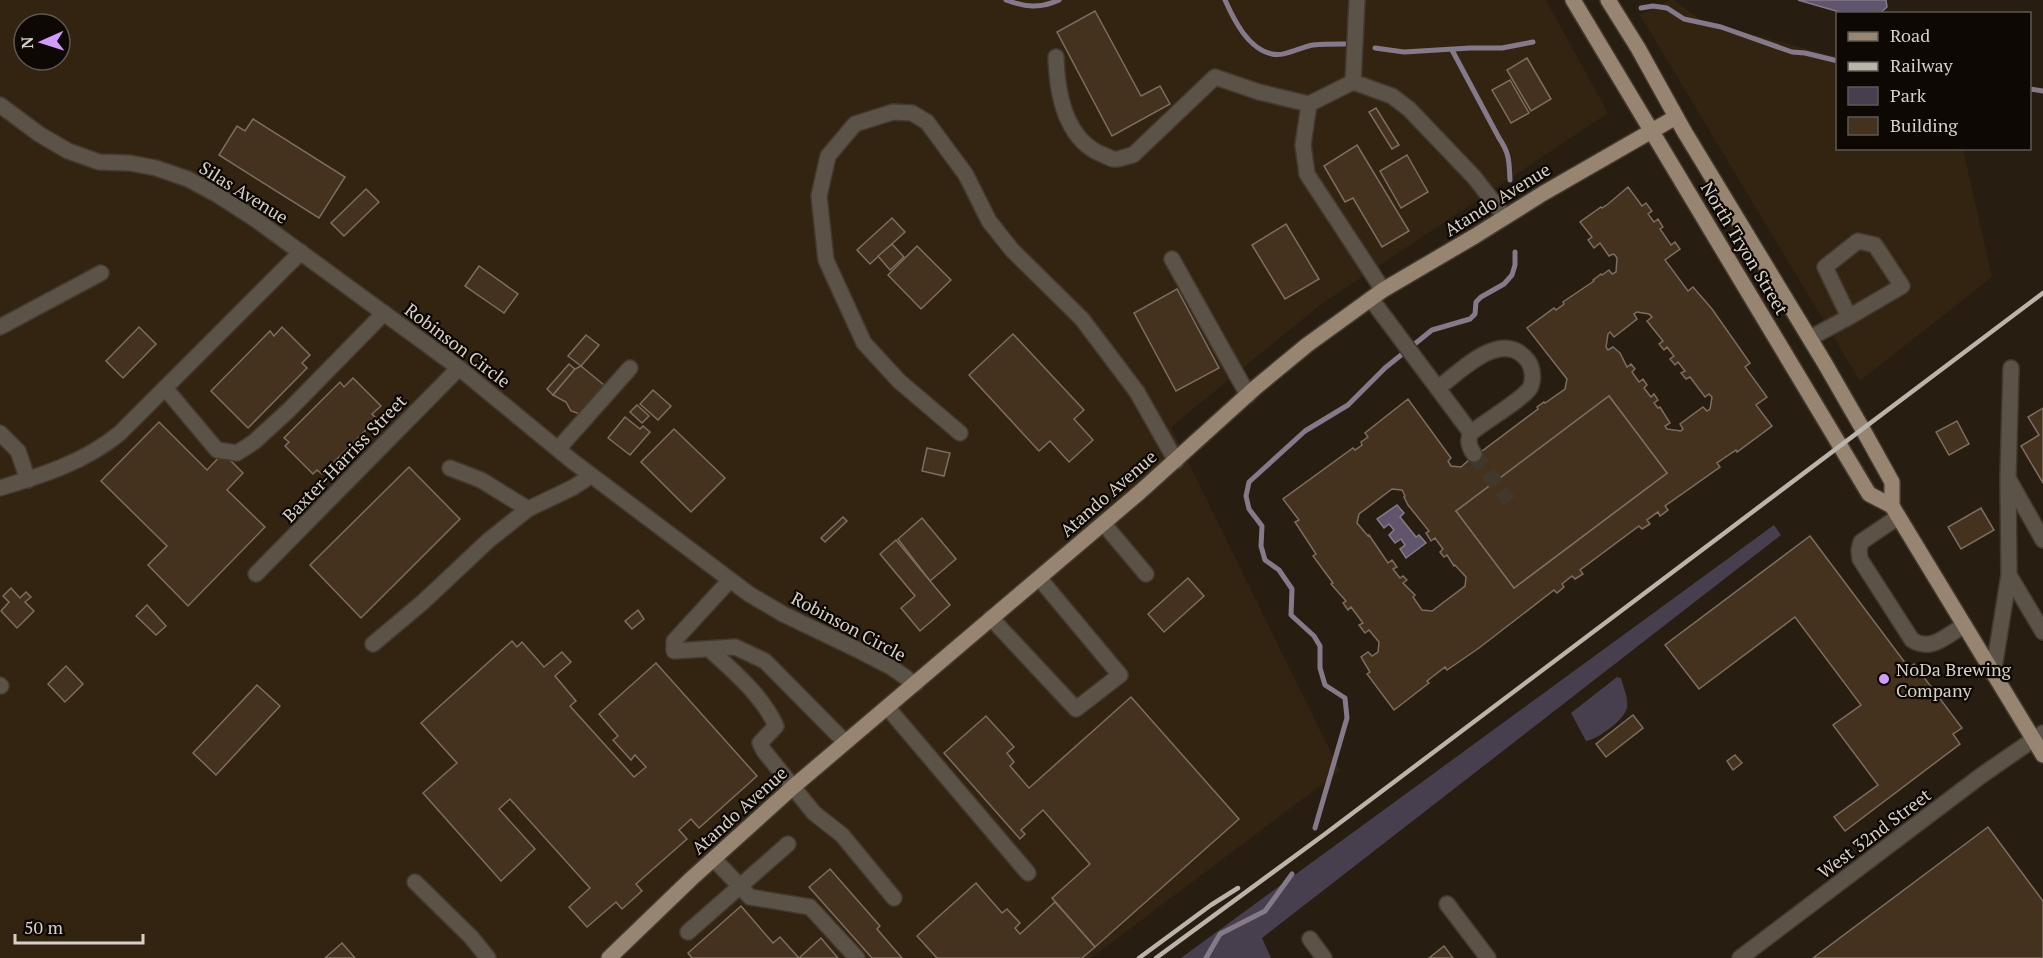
<svg xmlns="http://www.w3.org/2000/svg" width="2043" height="958" viewBox="0 0 2043 958" font-family="'PT Serif',serif">
	<style>
		.built { fill: #332412; fill-rule: evenodd }
		.green { fill: #473f4e }
		.water { fill: #61556e; stroke: #847a89; stroke-width: 1.5 }
		.lines { fill: none; stroke-linecap: round; stroke-linejoin: round }
		.stream { stroke: #847a89; stroke-width: 5 }
		.building { fill: #45321e; stroke: #7b6e60; stroke-width: 1.5; fill-rule: evenodd }
		.minor-tunnel { stroke: #41382c; stroke-width: 15; stroke-dasharray: 15 8; stroke-linecap: butt }
		.minor-casing { stroke: #433a2e; stroke-width: 18 }
		.major-casing { stroke: #433a2e; stroke-width: 18 }
		.minor { stroke: #5b5248; stroke-width: 15 }
		.major { stroke: #978471; stroke-width: 15 }
		.rail { stroke: #bbb4ab; stroke-width: 4.5 }
		.poi-dot { fill: #d09dfe; stroke: #0d0804; stroke-width: 2 }
		.labels { text-anchor: middle; dominant-baseline: central; stroke-width: 4.5; stroke-linejoin: round; paint-order: stroke }
		.street-label { font-size: 18px; fill: #d7d0c8; stroke: #0d0804 }
		.poi-label { font-size: 18px; fill: #d7d0c8; stroke: #0d0804; text-anchor: start }
	</style>
	<rect width="100%" height="100%" fill="#271d11"/>
	<g class="built">
		<path d="M0 0H1546L1608 113 1320 305 1171 427 1340 771 1091 958H0ZM24 24H60V60H24Z"/>
		<path d="M1670 0H1674L1702 21 1837 57 1838 148 1963 149 1992 277 1860 381 1640 15Z"/>
	</g>
	<g class="green">
		<path d="M1774 525 1781 535 1262 938 1271 958H1181Z"/>
		<path d="M1617 677 1621 678C1623 687 1629 699 1627 708 1624 720 1598 739 1586 741L1571 713Z"/>
	</g>
	<g class="water">
		<path d="M1798 0H1886L1887 7 1880 13H1843Z"/>
		<path d="M1397 505 1404 513 1400 517 1416 537 1419 535 1426 543 1406 558 1400 549 1405 545 1401 539 1395 543 1389 535 1394 530 1389 524 1384 528 1377 519Z"/>
	</g>
	<g class="lines">
		<g class="stream">
			<path d="M1006 0C1025 7 1040 9 1059 0"/>
			<path d="M1225 0C1234 20 1248 49 1272 54 1285 57 1300 47 1313 45 1323 44 1335 44 1345 44"/>
			<path d="M1641 8 1653 6 1667 8 1684 19 1721 27 1792 52 1805 53 1838 61"/>
			<path d="M1375 48 1404 52 1470 48H1502L1533 42"/>
			<path d="M1452 50 1499 138C1510 154 1509 162 1510 180"/>
			<path d="M2030 89 2043 91"/>
			<path d="M1315 828 1347 718 1345 698 1325 685 1320 668V646L1314 636 1291 615 1292 589 1279 570 1265 560 1261 546 1262 526 1249 509 1246 496 1249 482 1305 431 1348 405 1385 368 1432 330 1470 319 1475 314 1476 302 1481 297 1504 284 1512 275 1515 265V252"/>
			<path d="M1206 958 1220 934 1265 911 1292 874"/>
		</g>
	</g>
	<g class="building">
		<path d="M1095 11 1141 96 1160 86 1170 104 1112 136 1057 32Z"/>
		<path d="M1527 58 1551 99 1531 111 1507 70Z"/>
		<path d="M1510 80 1529 113 1511 123 1492 90Z"/>
		<path d="M1376 108 1399 145 1392 149 1369 112Z"/>
		<path d="M253 119 345 177 319 218 219 155 237 126 245 131Z"/>
		<path d="M1357 145 1409 231 1382 247 1353 198 1345 202 1324 166Z"/>
		<path d="M1407 155 1428 192 1401 208 1380 171Z"/>
		<path d="M1628 187 1642 206 1646 203 1652 211 1648 214 1654 222 1658 219 1663 227 1660 229 1671 245 1675 242 1680 249 1665 260 1688 291 1693 287 1712 309 1750 363 1745 367 1767 397 1756 405 1772 426 1737 452 1736 450 1717 463 1720 467 1665 506 1668 510 1660 516 1658 512 1647 520 1650 524 1642 529 1639 526 1580 570 1583 574 1575 579 1572 576 1562 584 1564 587 1557 593 1554 590 1479 648 1447 670 1445 667 1427 681 1429 683 1394 710 1367 674 1370 672 1361 657 1368 652 1372 656 1378 652 1379 642 1369 630 1365 633 1359 625 1363 623 1351 607 1348 610 1343 603 1346 601 1331 584 1333 583 1313 556 1316 554 1295 522 1299 520 1283 499 1353 448 1355 450 1362 445 1361 442 1368 437 1365 433 1408 399 1451 458 1448 461 1451 466 1461 467 1480 450 1482 451 1538 409 1537 407 1544 402 1545 403 1565 389 1567 379 1527 328 1554 308 1556 310 1564 304 1563 302 1594 281 1593 280 1601 274 1602 275 1609 270 1612 274 1616 272 1617 258 1615 255 1613 254 1609 256 1600 243 1594 248 1588 240 1592 237 1580 222 1601 207 1602 208 1608 204ZM1637 312 1649 314 1652 317 1647 321 1663 341 1659 344 1664 350 1667 347 1674 356 1670 359 1675 365 1678 362 1685 371 1681 373 1686 379 1690 377 1705 397 1709 394 1712 397 1710 409 1707 411 1703 407 1680 424 1683 429 1681 431 1667 429 1665 426 1670 423 1660 407 1658 408 1654 403 1658 400 1654 394 1651 397 1644 388 1647 385 1643 379 1639 382 1632 372 1635 369 1631 364 1627 367 1620 353 1613 347 1608 350 1606 347 1608 334 1610 332 1614 337 1637 319 1634 314ZM1609 396 1667 473 1514 588 1456 511ZM1392 489 1402 490 1405 496 1404 497 1408 505 1429 531 1426 533 1431 541 1435 538 1443 549 1440 552 1444 557 1447 555 1454 566 1455 565 1466 577 1465 586 1432 611 1422 610 1413 597 1415 595 1403 583 1407 580 1403 576 1400 578 1393 569 1397 567 1392 560 1388 563 1369 535 1368 536 1357 523 1359 514Z"/>
		<path d="M366 189 379 202 344 236 331 223Z"/>
		<path d="M892 218 905 232 870 264 857 250Z"/>
		<path d="M1286 224 1319 279 1285 299 1252 245Z"/>
		<path d="M892 244 904 257 890 270 878 256Z"/>
		<path d="M917 246 951 280 921 309 888 275Z"/>
		<path d="M479 266 518 294 504 313 465 286Z"/>
		<path d="M1177 289 1219 368 1176 391 1134 313Z"/>
		<path d="M139 327 156 344 123 378 106 361Z"/>
		<path d="M282 327 310 355 302 363 307 368 248 428 211 391 270 331 274 336Z"/>
		<path d="M1013 334 1084 410 1074 419 1093 440 1069 462 1050 441 1039 451 969 375Z"/>
		<path d="M586 335 599 345 581 366 568 356Z"/>
		<path d="M569 364 575 369 553 395 547 389Z"/>
		<path d="M581 366 604 385 580 414 571 411 566 402 553 395 575 369Z"/>
		<path d="M353 378 381 406 372 414 377 419 322 474 317 470 313 474 285 446 289 442 284 438 340 382 344 387Z"/>
		<path d="M653 390 671 406 658 420 640 404Z"/>
		<path d="M1609 396 1667 473 1514 588 1456 511Z"/>
		<path d="M637 405 649 416 642 423 630 412Z"/>
		<path d="M2043 408V483L2021 446 2039 435 2028 417Z"/>
		<path d="M625 417 640 429 643 426 650 432 630 455 608 438Z"/>
		<path d="M1957 421 1969 444 1949 455 1936 432Z"/>
		<path d="M159 422 207 470 223 453 243 473 227 490 265 527 188 606 148 565 167 546 101 481Z"/>
		<path d="M674 429 725 478 691 512 641 462Z"/>
		<path d="M927 448 950 453 944 476 922 471Z"/>
		<path d="M409 467 460 519 361 618 310 565Z"/>
		<path d="M1981 508 1994 530 1961 549 1948 527Z"/>
		<path d="M843 517 847 521 825 542 821 538Z"/>
		<path d="M922 518 956 559 930 581 898 539Z"/>
		<path d="M1810 536 1909 668 1914 664 1962 728 1953 734 1960 744 1845 831 1834 817 1878 785 1833 725 1861 705 1795 617 1699 689 1665 645Z"/>
		<path d="M896 540 950 605 920 631 901 608 915 596 880 554Z"/>
		<path d="M1188 578 1204 596 1164 632 1148 614Z"/>
		<path d="M11 588 20 598 26 592 31 597 25 602 34 611 17 628 1 611 9 602 3 596Z"/>
		<path d="M147 605 166 626 156 635 136 616Z"/>
		<path d="M638 610 644 619 632 629 625 621Z"/>
		<path d="M512 641 517 647 522 642 544 667 562 652 571 662 555 676 576 701 570 706 634 777 646 767 635 755 631 760 613 740 618 736 599 714 656 663 757 776 699 828 691 819 679 830 687 839 636 884 642 891 622 909 616 902 587 927 569 907 590 888 510 799 499 809 535 849 501 881 423 793 457 763 421 723Z"/>
		<path d="M66 666 83 684 65 702 48 684Z"/>
		<path d="M257 685 280 706 216 775 193 753Z"/>
		<path d="M1131 697 1239 819 1095 947 1052 898 1090 864 1043 810 1021 830 1025 834 1020 839 944 753 986 716 1014 747 1007 753 1014 762 1010 766 1029 788Z"/>
		<path d="M1633 715 1643 728 1606 757 1596 744Z"/>
		<path d="M1735 755 1742 763 1733 770 1727 761Z"/>
		<path d="M1988 827 2043 901V958H1813Z"/>
		<path d="M830 869 880 926 877 929 902 958H872L809 887Z"/>
		<path d="M976 883 1002 913 1007 909 1020 923 1015 928 1020 934 1055 902 1095 947 1082 958H937L917 936Z"/>
		<path d="M741 906 773 943 780 937 799 958 821 938 838 958H692L688 953Z"/>
		<path d="M342 943 355 958H325Z"/>
		<path d="M1444 946 1453 958H1429Z"/>
	</g>
	<g class="lines">
		<path class="minor-tunnel" d="M1474 454 1509 501"/>
		<g class="minor-casing">
			<g id="minor">
				<path d="M1357 0 1353 82 1392 96 1409 109 1474 177 1505 217"/>
				<path d="M1056 57C1057 93 1065 138 1101 154 1105 155 1110 159 1114 159 1119 160 1127 156 1133 155L1215 77 1259 92 1309 104 1353 82"/>
				<path d="M1309 104 1303 145 1307 174 1383 290"/>
				<path d="M0 105 39 134 68 151 99 162 130 163 156 168 188 179 216 194 255 219 459 368 571 460 749 594 783 614 860 651 891 667 915 684"/>
				<path d="M1172 259 1248 395"/>
				<path d="M1371 299 1471 433"/>
				<path d="M0 327 101 273"/>
				<path d="M1810 338 1849 317 1825 267 1858 241 1875 245 1902 286 1849 317"/>
				<path d="M165 388 217 450 237 453 254 442 289 410 384 313"/>
				<path d="M1438 388C1461 371 1502 327 1528 361 1533 368 1534 380 1530 388 1523 399 1484 422 1471 433 1467 440 1469 447 1474 454"/>
				<path d="M0 433 18 451 28 480"/>
				<path d="M960 433 899 381 864 343 826 260 819 196 828 156 855 124 893 112 912 113 927 122 966 175 989 221 1012 250 1082 319 1137 392 1176 461"/>
				<path d="M558 449 630 368"/>
				<path d="M450 468 481 480 528 509"/>
				<path d="M2009 480 2043 540"/>
				<path d="M0 488C43 475 85 462 120 433L301 252"/>
				<path d="M1898 517 1861 542 1859 550 1860 559 1912 640C1931 652 1946 636 1963 626"/>
				<path d="M1103 523 1146 574"/>
				<path d="M256 574 459 368"/>
				<path d="M2009 575 2043 632"/>
				<path d="M730 580 674 641V651L735 647 765 661 845 742"/>
				<path d="M991 618 1076 709 1120 675 1039 578"/>
				<path d="M373 644 423 602 489 540 528 509 572 488 591 476"/>
				<path d="M709 649C733 671 762 695 776 726L760 743 764 751 814 813 842 835 894 898"/>
				<path d="M1993 674 2009 575 2008 478 2011 368"/>
				<path d="M0 685 1 686"/>
				<path d="M887 707 1028 873"/>
				<path d="M714 859 750 897 810 907 857 958"/>
				<path d="M415 882 471 937 488 958"/>
				<path d="M1447 904 1488 958"/>
				<path d="M688 932 788 844"/>
				<path d="M1310 939 1324 958"/>
				<path d="M1740 958 1982 775 2043 733"/>
			</g>
		</g>
		<g class="major-casing">
			<g id="major">
				<path d="M1573 0 1869 494 1892 506"/>
				<path d="M1608 0 1638 48 1684 131 1824 362 1862 428 1892 482V506L2043 755"/>
				<path d="M609 958 691 879 793 787 1140 492 1255 388 1307 345 1383 290 1475 236 1542 194 1676 117"/>
			</g>
		</g>
		<use href="#minor" class="minor"/>
		<use href="#major" class="major"/>
		<g class="rail">
			<path d="M1139 958 1211 905 1238 888"/>
			<path d="M1156 958 1325 834 2043 293"/>
		</g>
	</g>
	<circle class="poi-dot" cx="1884" cy="679" r="6"/>
	<g class="labels">
		<g class="street-label">
			<text transform="translate(244 192) rotate(32)">Silas Avenue</text>
			<text transform="translate(1497 199) rotate(-32)">Atando Avenue</text>
			<text transform="translate(1745 248) rotate(59)">North Tryon Street</text>
			<text transform="translate(458 345) rotate(37)">Robinson Circle</text>
			<text transform="translate(344 458) rotate(-46)">Baxter-Harriss Street</text>
			<text transform="translate(1108 493) rotate(-41)">Atando Avenue</text>
			<text transform="translate(849 626) rotate(28)">Robinson Circle</text>
			<text transform="translate(739 810) rotate(-42)">Atando Avenue</text>
			<text transform="translate(1874 833) rotate(-37)">West 32nd Street</text>
		</g>
		<g class="poi-label">
			<text x="1896" y="669">NoDa Brewing<tspan x="1896" dy="21">Company</tspan></text>
		</g>
	</g>
	<rect x="1836" y="12" width="195" height="138" fill="#0d0804" stroke="#5e5852" stroke-width="1.5"/>
	<rect x="1848" y="32" width="30" height="9" fill="#978471" stroke="#5e5852" stroke-width="1.5"/>
	<text x="1890" y="42" font-size="18" fill="#d7d0c8">Road</text>
	<rect x="1848" y="62" width="30" height="9" fill="#bbb4ab" stroke="#5e5852" stroke-width="1.5"/>
	<text x="1890" y="72" font-size="18" fill="#d7d0c8">Railway</text>
	<rect x="1848" y="87" width="30" height="18" fill="#473f4e" stroke="#5e5852" stroke-width="1.5"/>
	<text x="1890" y="102" font-size="18" fill="#d7d0c8">Park</text>
	<rect x="1848" y="117" width="30" height="18" fill="#45321e" stroke="#5e5852" stroke-width="1.5"/>
	<text x="1890" y="132" font-size="18" fill="#d7d0c8">Building</text>
	<g transform="translate(42 42) rotate(267)"><circle r="28" fill="#0d0804" stroke="#5e5852" stroke-width="1.5"/>
	<path d="M0-4.5L10 22L0 15L-10 22Z" fill="#d09dfe"/>
	<text y="-9" font-size="16" font-weight="bold" text-anchor="middle" fill="#d7d0c8">N</text>
	</g>
	<path d="M15 934v9h128v-9" fill="none" stroke="#d7d0c8" stroke-width="3"/>
	<text x="24" y="934" font-size="18" fill="#d7d0c8" stroke="#0d0804" stroke-width="4.5" paint-order="stroke">50 m</text>
</svg>
